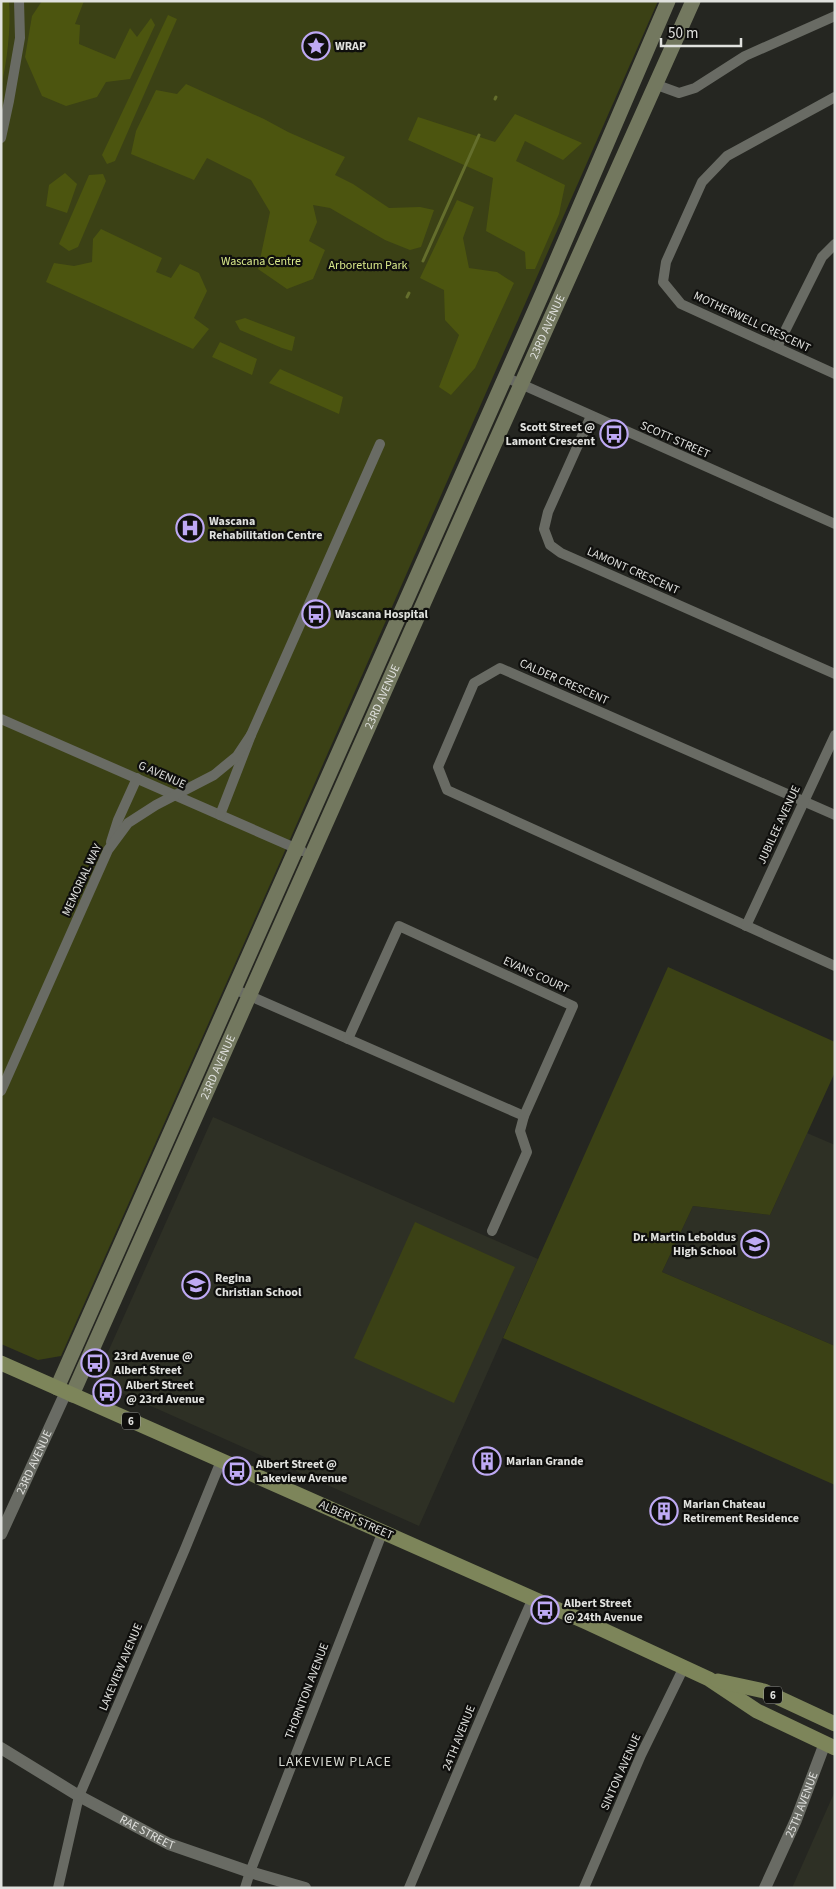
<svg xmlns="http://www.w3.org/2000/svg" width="836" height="1889" viewBox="0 0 836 1889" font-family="'Source Sans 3',sans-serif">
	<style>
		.built { fill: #2e3025 }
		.green { fill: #3b4115 }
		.forest { fill: #4c550f }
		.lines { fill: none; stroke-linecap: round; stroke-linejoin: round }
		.stream { stroke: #646e2c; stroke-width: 3 }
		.minor { stroke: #696b64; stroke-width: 10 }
		.tertiary { stroke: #696b64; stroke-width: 12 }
		.secondary { stroke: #73785f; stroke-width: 15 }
		.primary { stroke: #7d855a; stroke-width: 15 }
		.labels { text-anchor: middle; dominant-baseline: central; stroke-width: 4.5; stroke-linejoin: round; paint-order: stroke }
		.shield { fill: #0f0f0d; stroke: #a1a29f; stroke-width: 1 }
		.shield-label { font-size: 11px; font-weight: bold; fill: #e0e1de }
		.poi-label { font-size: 12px; font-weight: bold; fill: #e0e1de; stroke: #0f0f0d; text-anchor: start }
		.park-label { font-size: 12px; fill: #d9e98a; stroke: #0f0f0d }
		.street-label { font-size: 12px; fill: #e0e1de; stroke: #0f0f0d }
		.neighbourhood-label { font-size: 14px; letter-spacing: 1px; fill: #d8dad3; stroke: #0f0f0d }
	</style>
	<rect width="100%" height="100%" fill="#252621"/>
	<g class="built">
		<path d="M213 1117 538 1259 419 1526 95 1381Z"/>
		<path d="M807 1133 835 1145V1346L662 1272 693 1206 770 1215Z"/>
		<path d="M835 1791V1888H792Z"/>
	</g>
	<g class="green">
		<path d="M1 1H658L280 862 61 1356 38 1360 1 1344Z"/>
		<path d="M668 967 835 1042V1072L770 1215 693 1206 662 1272 835 1346V1485L503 1338Z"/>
		<path d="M415 1222 515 1267 454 1403 354 1358Z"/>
	</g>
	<g class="forest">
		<path d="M1 1H9C11 31 7 59 1 89Z"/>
		<path d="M42 1H84L75 24 80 25 79 44 115 59 130 28 137 37 151 18 155 25 130 79 106 82 97 97 66 106 42 96 25 57 32 16Z"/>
		<path d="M168 15 177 19 115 161 107 164 102 155Z"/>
		<path d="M186 84 264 119 288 132 345 157 335 175 353 184 389 208 420 207 434 210 421 247 410 250 385 240 330 208 313 205 317 222 309 241 325 250 313 279 287 289 258 269 270 212 251 180 207 158 194 180 131 154 136 131 156 90 177 94Z"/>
		<path d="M515 114 582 143 563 160 525 141 516 161 565 185 559 214 535 269H526L525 252 486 231 493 178 408 140 418 117 495 142Z"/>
		<path d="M65 173 77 184 67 213 46 206 49 185Z"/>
		<path d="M103 174 106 181 78 247 69 251 59 244 89 175Z"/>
		<path d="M457 200 474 207 463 238 469 268 497 272 514 283 475 368 451 395 439 387 459 335 445 320 444 290 420 278Z"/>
		<path d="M101 229 162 258 156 272 171 278 180 264 199 273 207 291 194 318 209 329 193 349 46 282 54 263 74 266 92 262 93 239Z"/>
		<path d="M245 318 295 337 292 351 282 348 240 330 235 321Z"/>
		<path d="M220 342 257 359 252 375 212 357Z"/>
		<path d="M280 369 343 397 339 414 269 383Z"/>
	</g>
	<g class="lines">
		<g class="stream">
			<path d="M495 99 496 97"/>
			<path d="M423 261 479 135"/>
			<path d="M407 297 409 293"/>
		</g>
		<g class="minor">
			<path d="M657 85 679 93 695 88 745 56 835 16"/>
			<path d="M835 97 727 156 702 182 666 262 663 282 681 304 835 374"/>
			<path d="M1 138 9 101 20 38 19 1"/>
			<path d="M777 347 822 257 835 244"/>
			<path d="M505 377 835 524"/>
			<path d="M591 416 548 512 544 529 550 545 561 553 835 674"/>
			<path d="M1 719 302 851"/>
			<path d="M220 815 251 735 380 444"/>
			<path d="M835 815 500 668 474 683 438 767 447 790 835 966"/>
			<path d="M111 842 118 820 137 778"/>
			<path d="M746 926 835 735"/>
			<path d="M234 989 524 1116"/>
			<path d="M348 1039 399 926 573 1006 524 1116 520 1131 527 1152 492 1231"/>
			<path d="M1 1091 108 850 128 823 156 805 214 775 237 756 251 735"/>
			<path d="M58 1888 79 1796 185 1549 221 1461"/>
			<path d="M245 1888 250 1872 383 1531"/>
			<path d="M409 1888C450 1791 490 1694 533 1598"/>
			<path d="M584 1888 641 1755 684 1667"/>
		</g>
		<g class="tertiary">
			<path id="s1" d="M1 1534 66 1392"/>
			<path id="s2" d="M1 1748 79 1796 169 1844 250 1872 305 1888"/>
			<path id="s3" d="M765 1888 796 1820 825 1743"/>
		</g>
		<g class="secondary">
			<path d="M57 1388 543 292 668 1"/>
			<path id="s4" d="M72 1395 476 485 693 1"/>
		</g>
		<g class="primary">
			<path d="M1 1363 586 1622 709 1679 757 1711 835 1748"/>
			<path d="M718 1681 764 1691 835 1724"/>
		</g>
	</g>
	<defs>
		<g id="sight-ring" transform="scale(1.4375)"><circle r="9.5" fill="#0f0f0d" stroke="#bea9f4" stroke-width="1.5"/><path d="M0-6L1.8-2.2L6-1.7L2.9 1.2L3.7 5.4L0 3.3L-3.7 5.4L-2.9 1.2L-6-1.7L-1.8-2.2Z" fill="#bea9f4"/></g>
		<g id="bus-ring" transform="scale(1.4375)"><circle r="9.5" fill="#0f0f0d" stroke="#bea9f4" stroke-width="1.5"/><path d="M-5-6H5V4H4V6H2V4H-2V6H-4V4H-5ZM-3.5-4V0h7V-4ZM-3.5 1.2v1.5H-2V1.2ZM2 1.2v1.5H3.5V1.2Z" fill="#bea9f4"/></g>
		<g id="hospital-ring" transform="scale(1.4375)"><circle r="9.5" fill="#0f0f0d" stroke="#bea9f4" stroke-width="1.5"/><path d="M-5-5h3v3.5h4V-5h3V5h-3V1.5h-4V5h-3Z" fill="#bea9f4"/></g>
		<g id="school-ring" transform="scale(1.4375)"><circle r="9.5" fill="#0f0f0d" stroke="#bea9f4" stroke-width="1.5"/><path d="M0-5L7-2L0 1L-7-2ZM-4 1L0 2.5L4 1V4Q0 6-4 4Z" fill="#bea9f4"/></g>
		<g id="building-ring" transform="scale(1.4375)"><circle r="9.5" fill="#0f0f0d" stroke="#bea9f4" stroke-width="1.5"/><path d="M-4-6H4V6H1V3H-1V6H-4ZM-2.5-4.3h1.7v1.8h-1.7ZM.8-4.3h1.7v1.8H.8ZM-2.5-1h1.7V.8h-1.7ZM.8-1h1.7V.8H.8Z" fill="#bea9f4"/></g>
	</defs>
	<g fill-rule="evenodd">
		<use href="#sight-ring" x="316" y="46"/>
		<use href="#bus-ring" x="614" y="434"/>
		<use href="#hospital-ring" x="190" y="528"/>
		<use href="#bus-ring" x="316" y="614"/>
		<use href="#school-ring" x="755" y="1244"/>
		<use href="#school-ring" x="196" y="1285"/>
		<use href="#bus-ring" x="95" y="1363"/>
		<use href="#bus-ring" x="107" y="1392"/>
		<use href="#building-ring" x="487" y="1461"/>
		<use href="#bus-ring" x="237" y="1471"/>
		<use href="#building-ring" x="664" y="1511"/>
		<use href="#bus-ring" x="545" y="1610"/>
	</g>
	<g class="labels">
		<g class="shield">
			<rect x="122" y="1412.5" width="18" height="17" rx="4"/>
			<rect x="764" y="1686.5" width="18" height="17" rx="4"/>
		</g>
		<g class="shield-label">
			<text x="131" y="1421">6</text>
			<text x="773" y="1695">6</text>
		</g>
		<g class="poi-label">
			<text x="335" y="46">WRAP</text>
			<text x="595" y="427" text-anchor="end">Scott Street @<tspan x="595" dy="14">Lamont Crescent</tspan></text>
			<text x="209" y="521">Wascana<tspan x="209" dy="14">Rehabilitation Centre</tspan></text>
			<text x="335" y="614">Wascana Hospital</text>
			<text x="736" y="1237" text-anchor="end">Dr. Martin Leboldus<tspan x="736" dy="14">High School</tspan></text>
			<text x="215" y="1278">Regina<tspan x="215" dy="14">Christian School</tspan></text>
			<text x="114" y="1356">23rd Avenue @<tspan x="114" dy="14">Albert Street</tspan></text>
			<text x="126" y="1385">Albert Street<tspan x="126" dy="14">@ 23rd Avenue</tspan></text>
			<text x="506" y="1461">Marian Grande</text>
			<text x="256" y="1464">Albert Street @<tspan x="256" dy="14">Lakeview Avenue</tspan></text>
			<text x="683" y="1504">Marian Chateau<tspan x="683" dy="14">Retirement Residence</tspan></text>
			<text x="564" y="1603">Albert Street<tspan x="564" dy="14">@ 24th Avenue</tspan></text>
		</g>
		<g class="park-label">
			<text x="261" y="261">Wascana Centre</text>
			<text x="368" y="265">Arboretum Park</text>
		</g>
		<g class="street-label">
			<text transform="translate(752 322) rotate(25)">MOTHERWELL CRESCENT</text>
			<text stroke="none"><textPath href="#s4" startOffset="1169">23RD AVENUE</textPath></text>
			<text transform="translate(675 440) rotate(24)">SCOTT STREET</text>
			<text transform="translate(633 571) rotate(24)">LAMONT CRESCENT</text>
			<text transform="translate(564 682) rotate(24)">CALDER CRESCENT</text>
			<text stroke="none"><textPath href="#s4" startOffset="764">23RD AVENUE</textPath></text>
			<text transform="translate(162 775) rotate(24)">G AVENUE</text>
			<text transform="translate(779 825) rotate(-65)">JUBILEE AVENUE</text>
			<text transform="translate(82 880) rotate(-65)">MEMORIAL WAY</text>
			<text transform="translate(536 975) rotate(25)">EVANS COURT</text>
			<text stroke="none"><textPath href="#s4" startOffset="359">23RD AVENUE</textPath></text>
			<text stroke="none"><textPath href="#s1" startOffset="79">23RD AVENUE</textPath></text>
			<text transform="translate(356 1520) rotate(24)">ALBERT STREET</text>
			<text transform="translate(121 1667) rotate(-67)">LAKEVIEW AVENUE</text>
			<text transform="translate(307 1691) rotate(-69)">THORNTON AVENUE</text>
			<text transform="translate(459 1738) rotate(-68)">24TH AVENUE</text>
			<text transform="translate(621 1772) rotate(-66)">SINTON AVENUE</text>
			<text stroke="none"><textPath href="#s3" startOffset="91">25TH AVENUE</textPath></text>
			<text stroke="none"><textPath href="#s2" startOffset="169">RAE STREET</textPath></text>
		</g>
		<g class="neighbourhood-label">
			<text x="335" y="1762">LAKEVIEW PLACE</text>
		</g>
	</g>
	<rect width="836" height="1889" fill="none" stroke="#e0e1de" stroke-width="5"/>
	<path d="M661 38v8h80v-8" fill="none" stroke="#e0e1de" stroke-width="2.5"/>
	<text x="668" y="38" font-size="15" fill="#e0e1de" stroke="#0f0f0d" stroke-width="4" paint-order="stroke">50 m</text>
</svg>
